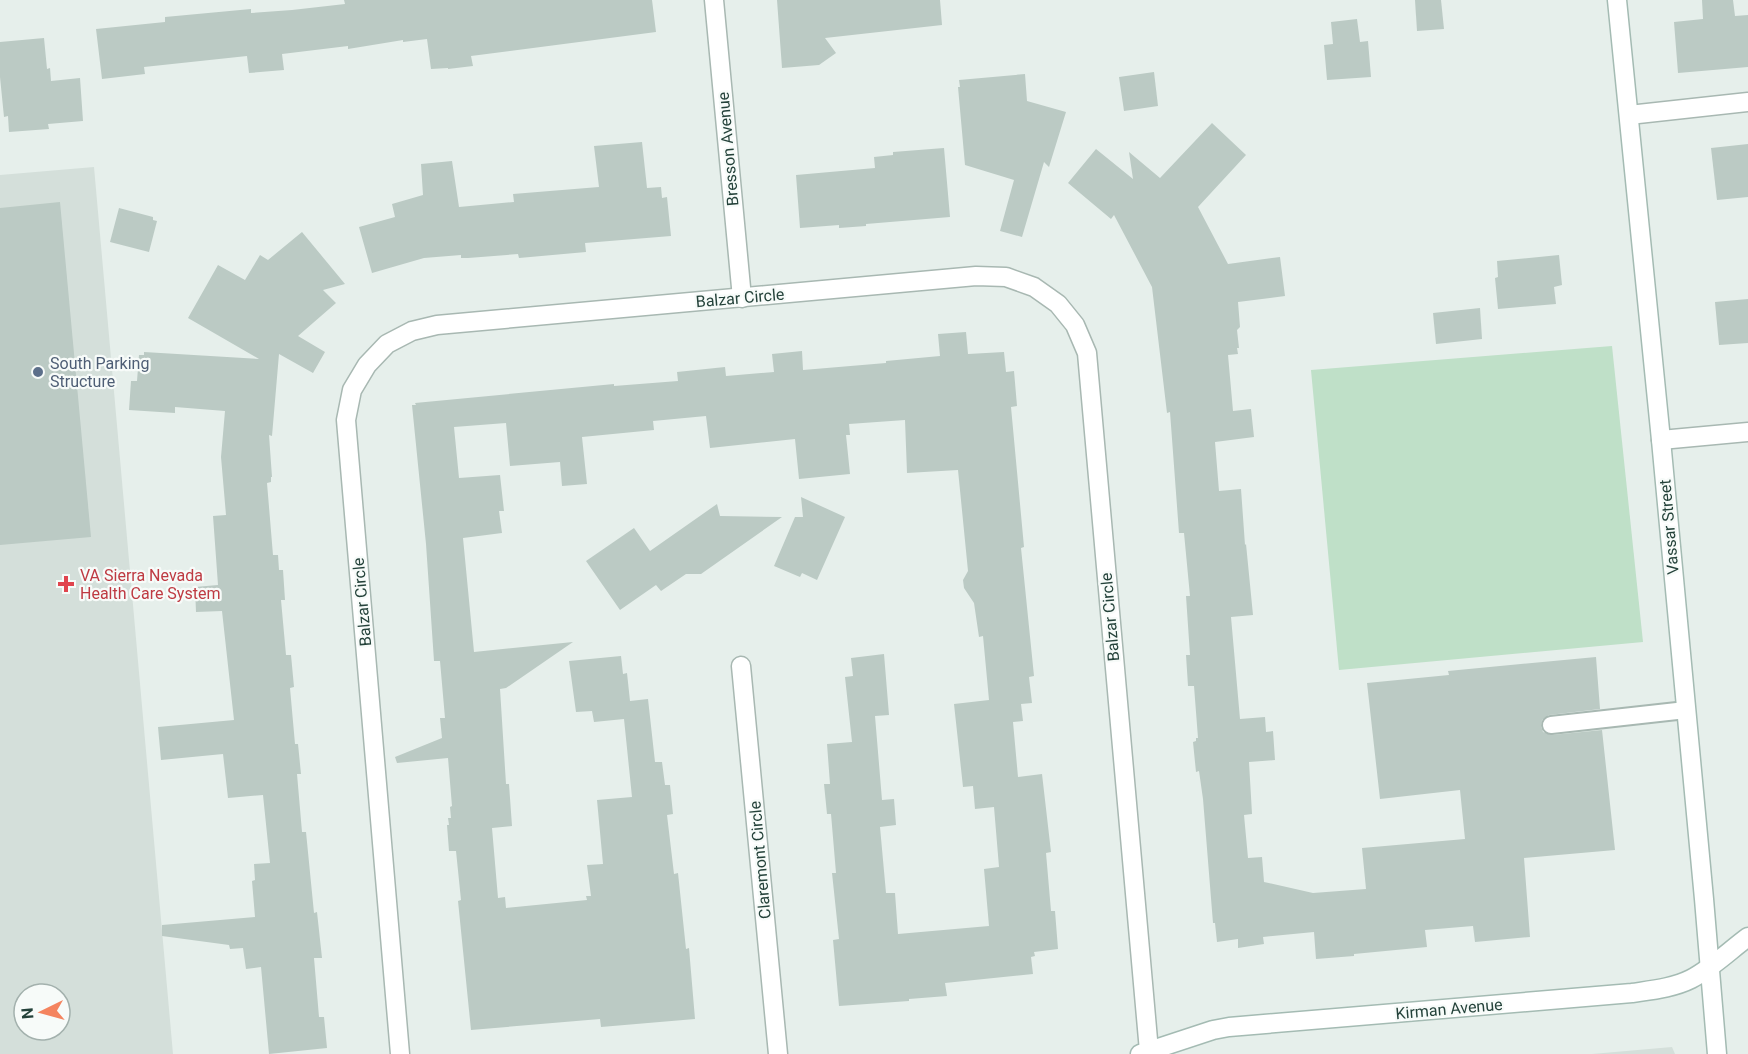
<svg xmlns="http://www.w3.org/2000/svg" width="1748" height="1054" viewBox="0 0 1748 1054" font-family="Roboto,sans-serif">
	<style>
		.built { fill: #d4dfda; fill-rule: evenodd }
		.green { fill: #bfe0c8 }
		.building { fill: #bbcac4 }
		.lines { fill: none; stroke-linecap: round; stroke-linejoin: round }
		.lane-casing { stroke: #a8b8b2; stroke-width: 20 }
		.street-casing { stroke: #a8b8b2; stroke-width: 21 }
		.secondary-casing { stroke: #a4bbb3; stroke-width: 21 }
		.lane { stroke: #fff; stroke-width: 16 }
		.street { stroke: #fff; stroke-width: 18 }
		.secondary { stroke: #fff; stroke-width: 18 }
		.service-dot { fill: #5c6f8a; stroke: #f7fbf9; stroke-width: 2 }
		.health-dot { fill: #e0444e; stroke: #f7fbf9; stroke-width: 2 }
		.labels { text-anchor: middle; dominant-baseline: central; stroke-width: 4.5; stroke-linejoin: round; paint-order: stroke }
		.street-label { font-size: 16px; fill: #24423a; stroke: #f7fbf9 }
		.service-label { font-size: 16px; fill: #4e5e75; stroke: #f7fbf9; text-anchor: start }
		.health-label { font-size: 16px; fill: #be3a42; stroke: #f7fbf9; text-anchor: start }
	</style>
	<rect width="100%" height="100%" fill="#e6efeb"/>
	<g class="built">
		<path d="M94 167 173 1054H0V175ZM24 994H60V1030H24Z"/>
		<path d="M1672 1047 1675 1054H1592Z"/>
	</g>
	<path class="green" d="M1612 346 1643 642 1339 670 1311 370Z"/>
	<g class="building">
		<path d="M344 0H652L656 32 471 56 473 66 448 69V68L431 69 427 39 403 42V40L348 49V46L282 54 284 70 249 73 247 56 144 67 145 74 102 79 96 29 165 22V17L251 9V13L292 10 345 4Z"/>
		<path d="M777 0H940L942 25 825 38 836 53 819 65 782 68Z"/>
		<path d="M1415 0H1441L1444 29 1417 31Z"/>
		<path d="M1702 0H1733L1735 16 1748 15V67L1678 73 1674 22 1703 19Z"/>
		<path d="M1357 19 1360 42 1368 41 1371 77 1327 80 1324 45 1333 44 1331 22Z"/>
		<path d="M44 38 47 69 50 68 51 81 80 78 83 121 48 124 49 129 9 132 8 116 4 117 0 77V42Z"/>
		<path d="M1154 72 1158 106 1124 111 1119 77Z"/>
		<path d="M1025 74 1027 101 1066 112 1049 167 1044 162 1022 237 1000 231 1014 180 965 165 958 87H960L959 80Z"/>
		<path d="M1212 123 1246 155 1198 207 1228 264 1280 257 1285 296 1238 302 1240 327 1237 330 1239 348H1237L1238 354 1228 355 1233 411 1251 409 1254 437 1215 442 1219 491 1241 489 1245 545 1246 544 1253 615 1231 617 1240 719 1265 717 1266 732 1273 731 1275 760 1249 762 1252 814 1244 815 1248 858 1262 857 1264 882 1313 893 1366 889 1362 848 1465 839 1460 790 1380 799 1367 683 1449 675 1448 671 1596 657 1600 709 1549 715 1542 720 1541 726 1543 732 1552 735 1602 730 1615 850 1524 858 1530 937 1475 942 1473 926 1425 930 1427 947 1354 954V956L1316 959 1314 932 1263 937 1264 944 1238 948V939L1217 942 1215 923H1213L1203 799 1199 771 1196 772 1193 742 1196 741V738H1198L1194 686H1188L1186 655H1190L1186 596H1190L1184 533H1179L1170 412 1167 413 1152 287 1114 215 1111 219 1068 183 1096 149 1133 179 1129 152 1160 178Z"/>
		<path d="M642 142 647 188 661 187 662 198 667 197 671 236 585 243 586 252 519 258 518 254 468 258H461V255L424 258 372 273 359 227 395 217 392 204 423 195 421 164 452 161 459 207 514 202 513 194 599 187 594 146Z"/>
		<path d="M1748 144V197L1717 200 1711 148Z"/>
		<path d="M944 148 950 217 866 224V226L839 228V225L800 228 796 175 875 168 874 157 893 155V152Z"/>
		<path d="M60 202 91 537 0 545V208Z"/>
		<path d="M119 208 153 217V220L157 221 149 252 110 242Z"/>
		<path d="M302 232 345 284 323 290 336 303 298 336 325 352 313 373 279 354 272 436 269 435 272 477H271V482L267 483 273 555H278L279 570H283L285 600H281L286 655H291L294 687 290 688 295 744H298L301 774H297L302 832H306L314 913 317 912 322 958H314L319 1017H324L327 1048 269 1054 261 967 246 969 243 948 230 949 229 945 162 936V925L255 917 252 881 255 880 254 864 270 863 263 795 228 798 223 754 161 760 158 727 234 720 222 611 196 612 195 587 218 585 213 516 226 515 221 457 225 411 175 407V413L129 410 131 381H137L139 355H144V352L259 359 188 318 218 265 245 280 260 255 268 260Z"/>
		<path d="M1559 255 1562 285 1554 287 1556 304 1498 309 1495 278 1498 277 1497 261Z"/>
		<path d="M1748 299V343L1719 345 1715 302Z"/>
		<path d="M1480 308 1482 339 1436 344 1433 313Z"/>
		<path d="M966 332 968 354 1004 352 1006 372 1014 371 1017 406 1011 407 1024 547 1021 548 1034 676 1029 677 1032 703 1021 704 1023 721 1013 722 1018 777 1042 774 1051 852 1046 853 1051 911H1055L1058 949 1034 952 1035 956 1031 957 1033 974 945 983 947 996 909 999V1001L839 1006 833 940 839 939 832 873H836L831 814H827L824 784H830L827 744 852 742 845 677 853 676 851 658 884 654 889 715 875 716 882 800 894 799 896 825 880 827 886 893H895L898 934 989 926 984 869 999 867 994 807 975 809 973 786 963 787 954 704 989 700 983 636 979 637 974 603 964 588 963 580 968 571 958 470 907 473 905 420 849 424 850 435H846L850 474 799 479 795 439 710 448 706 416 653 421 654 430 582 437 587 484 562 486 560 462 510 466 506 423 454 427 459 478 500 475 504 511H499L502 533 463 538 474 652 573 642 506 688 500 689 506 784H509L512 826 492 828 498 898 505 897 506 908 587 900 586 896H591L587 865 603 864 597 800 632 797 624 719 594 722 592 711 576 712 569 661 621 656 623 674 627 673 630 701 648 699 655 762H662L665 785H670L673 814 667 815 674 874 678 873 686 949 689 948 695 1019 601 1027 600 1019 471 1030 458 901 461 900 456 851H449L447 825H449L448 818H451L450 807 452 806 448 758 397 763 395 757 442 738 440 718H445L440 661H434L426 544 412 405H416L415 403 614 384V386L678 381 677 372 725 367 726 376 774 372 772 354 802 351 803 370 886 363V361L940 356 938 334Z"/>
		<path d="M801 497 845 517 817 580 802 573 800 577 774 566 795 517H803Z"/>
		<path d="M717 504 720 516 782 517 701 574H686L661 591 656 585 620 610 586 561 634 528 650 551Z"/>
	</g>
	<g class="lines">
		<g class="lane-casing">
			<path id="lane" d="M1551 725 1686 710"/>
		</g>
		<g class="street-casing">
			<g id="street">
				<path d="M714 0 742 298"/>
				<path d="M1629 115 1748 102"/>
				<path d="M1661 440 1748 432"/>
				<path d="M741 666 778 1054"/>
				<path d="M400 1054 346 420 352 390 367 365 387 344 412 331 437 325 976 276 1006 277 1034 287 1058 304 1075 325 1087 353 1149 1051 1153 1054"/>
			</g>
		</g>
		<g class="secondary-casing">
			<g id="secondary">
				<path d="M1617 0 1661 440 1704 899 1717 1054"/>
				<path d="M1140 1054 1213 1030 1229 1027 1632 993C1652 990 1673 988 1691 979 1712 968 1729 951 1748 937"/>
			</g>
		</g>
		<use href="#lane" class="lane"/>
		<use href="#street" class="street"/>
		<use href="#secondary" class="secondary"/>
	</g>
	<circle class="service-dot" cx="38" cy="372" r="6"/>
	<path class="health-dot" d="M63 575h6v6h6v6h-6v6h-6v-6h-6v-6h6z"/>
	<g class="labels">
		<g class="street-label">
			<text transform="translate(728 149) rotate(-95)">Bresson Avenue</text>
			<text transform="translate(740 298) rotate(-5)">Balzar Circle</text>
			<text transform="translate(1669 527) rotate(-95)">Vassar Street</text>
			<text transform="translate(362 602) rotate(-95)">Balzar Circle</text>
			<text transform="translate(1110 617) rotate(-95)">Balzar Circle</text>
			<text transform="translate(760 860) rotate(-95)">Claremont Circle</text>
			<text transform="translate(1449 1009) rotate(-5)">Kirman Avenue</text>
		</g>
		<g class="service-label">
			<text x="50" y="363">South Parking<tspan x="50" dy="18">Structure</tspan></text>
		</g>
		<g class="health-label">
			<text x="80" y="575">VA Sierra Nevada<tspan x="80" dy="18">Health Care System</tspan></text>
		</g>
	</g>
	<g transform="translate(42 1012) rotate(265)"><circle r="28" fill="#f7fbf9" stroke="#a3b1ad" stroke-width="1.5"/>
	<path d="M0-4.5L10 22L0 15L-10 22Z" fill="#f4845f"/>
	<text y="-9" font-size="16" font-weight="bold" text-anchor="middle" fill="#24423a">N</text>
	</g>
</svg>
